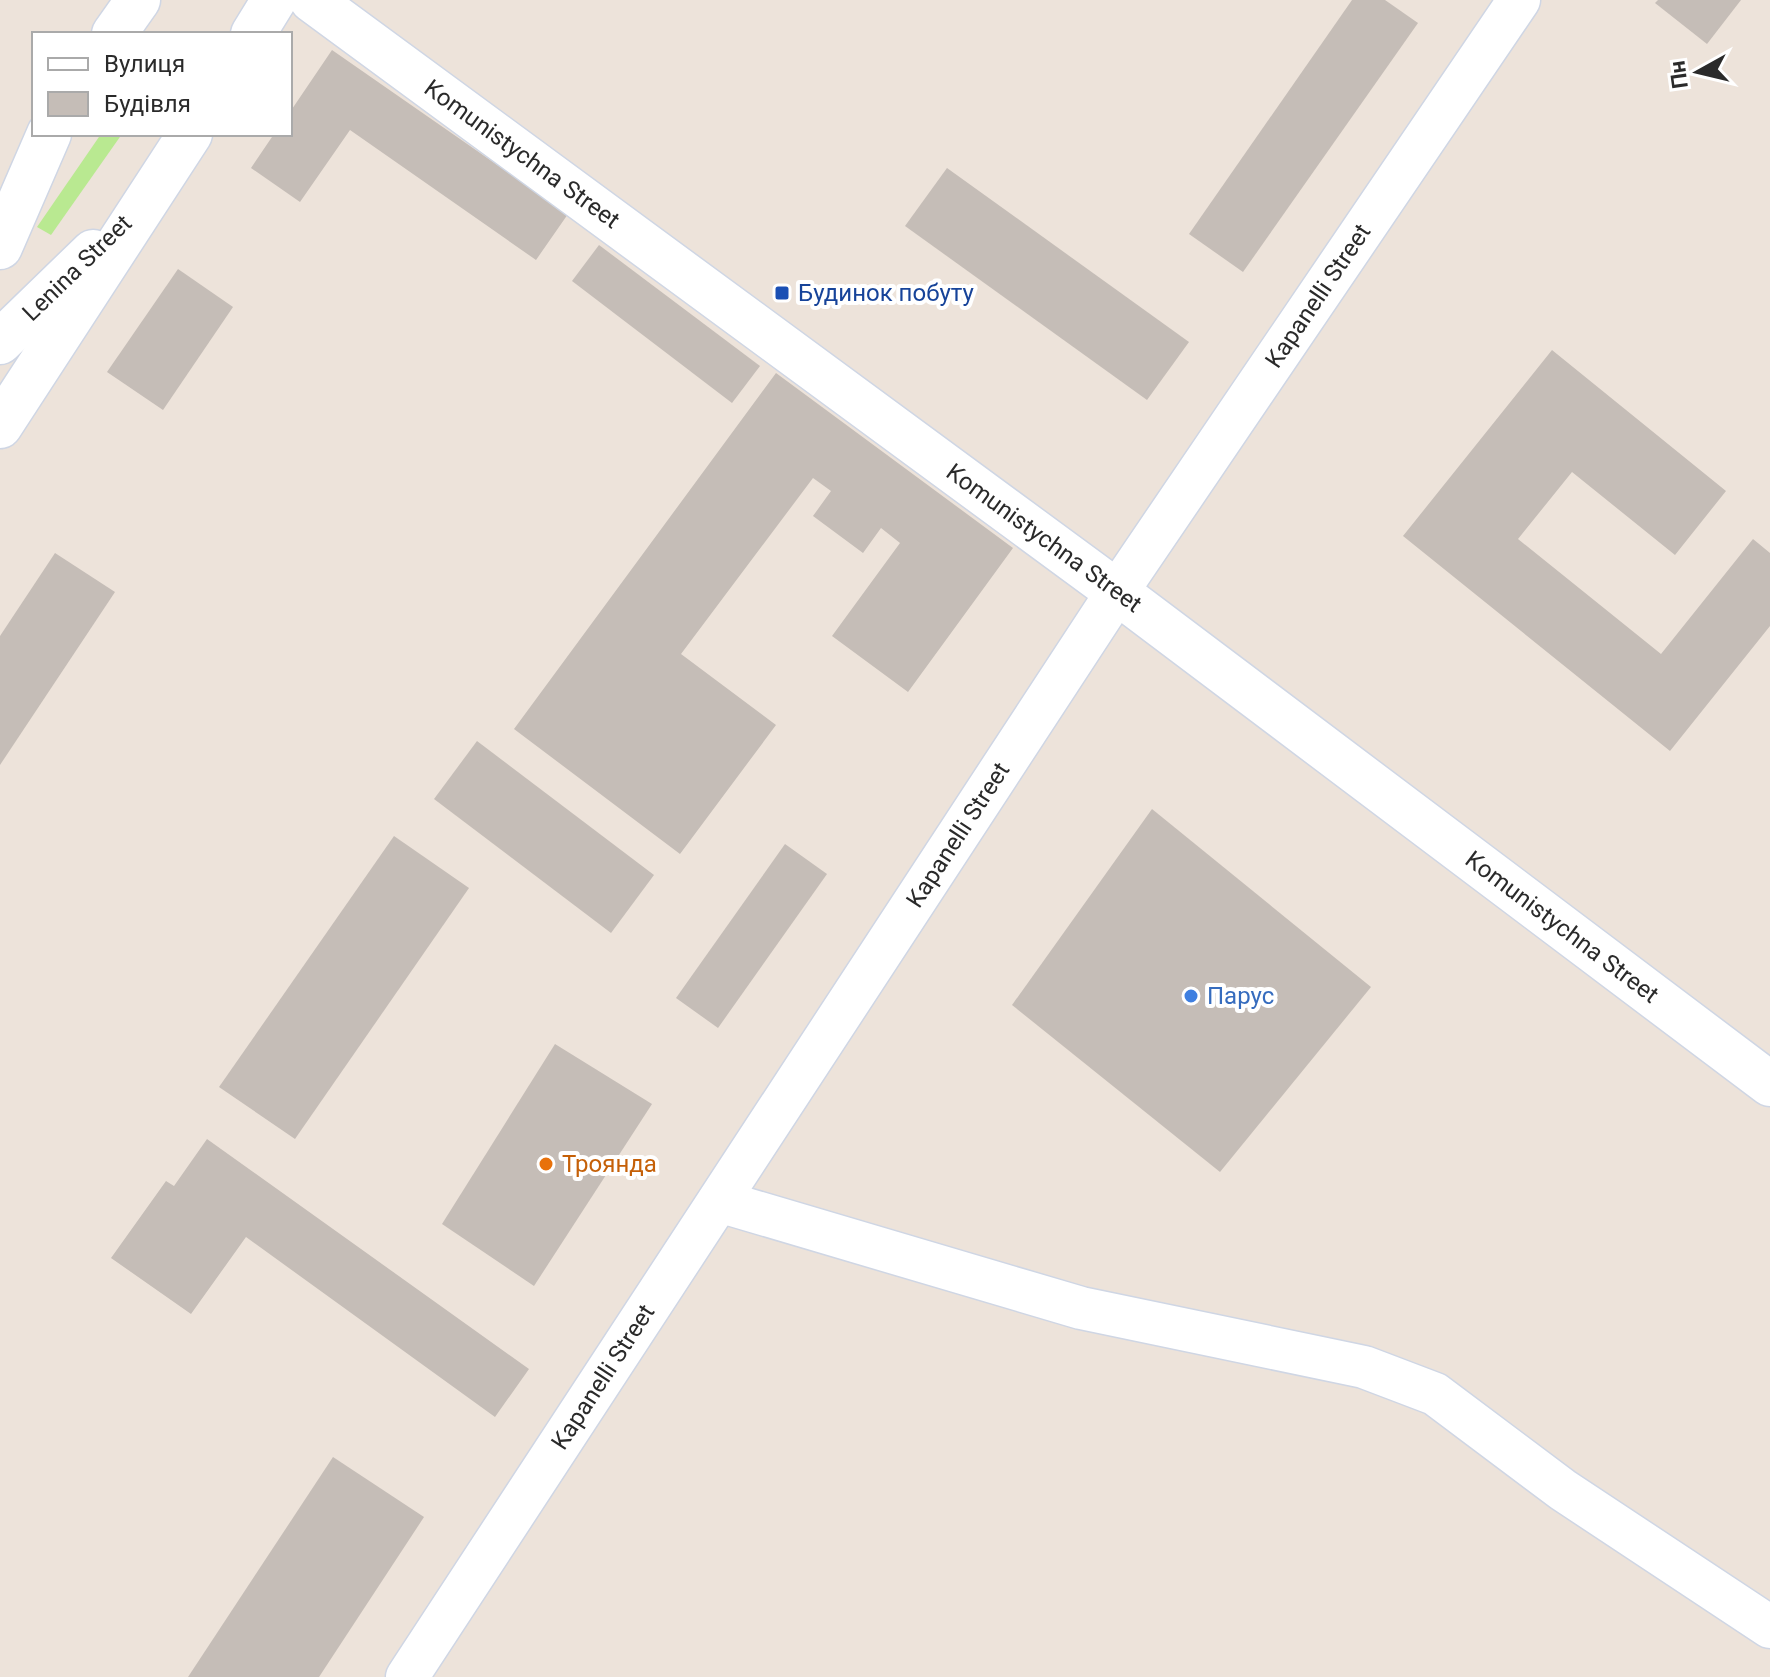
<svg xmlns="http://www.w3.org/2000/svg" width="1770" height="1677" viewBox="0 0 1770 1677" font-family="Roboto,sans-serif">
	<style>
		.green { fill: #b9e991 }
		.building { fill: #c5bdb7 }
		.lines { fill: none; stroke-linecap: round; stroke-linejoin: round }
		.street-casing { stroke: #cfd6e4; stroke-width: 45 }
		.secondary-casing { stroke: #cfd6e4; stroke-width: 47 }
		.street { stroke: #fff; stroke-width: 42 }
		.secondary { stroke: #fff; stroke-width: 44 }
		.transit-dot { fill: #1a4fb4; stroke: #fff; stroke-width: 3 }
		.shop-dot { fill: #3f7fe0; stroke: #fff; stroke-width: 3 }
		.food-dot { fill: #e8710a; stroke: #fff; stroke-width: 3 }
		.labels { text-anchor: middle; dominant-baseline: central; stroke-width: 8; stroke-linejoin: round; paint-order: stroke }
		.street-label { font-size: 24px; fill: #2a2a2a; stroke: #fff }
		.transit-label { font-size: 24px; fill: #164399; stroke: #fff; text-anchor: start }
		.shop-label { font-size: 24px; fill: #366cbe; stroke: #fff; text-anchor: start }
		.food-label { font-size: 24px; fill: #c56008; stroke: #fff; text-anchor: start }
	</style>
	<rect width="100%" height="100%" fill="#ede3da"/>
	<path class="green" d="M101 134H122L51 235 37 227Z"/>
	<g class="building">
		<path d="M1352 0H1385L1418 23 1243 272 1189 234Z"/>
		<path d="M1658 0H1741L1707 44 1655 3Z"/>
		<path d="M332 50 568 214 536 260 350 130 300 202 251 168 274 134H290V112Z"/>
		<path d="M947 168 1189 342 1147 400 905 226Z"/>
		<path d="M599 245 760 366 732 403 572 281Z"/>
		<path d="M178 269 233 307 163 410 107 372Z"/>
		<path d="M1552 350 1726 491 1675 555 1572 472 1518 539 1661 654 1753 539 1770 553V626L1670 751 1403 536Z"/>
		<path d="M776 373 1013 548 908 692 832 636 900 543 881 528 863 553 813 516 831 491 813 478 681 654 776 725 680 854 514 729Z"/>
		<path d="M55 553 115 592 0 765V636Z"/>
		<path d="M477 741 654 875 611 933 434 799Z"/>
		<path d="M1152 809 1371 987 1220 1172 1012 1005Z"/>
		<path d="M394 836 469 888 295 1139 219 1087Z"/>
		<path d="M785 844 827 874 718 1028 676 998Z"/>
		<path d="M555 1044 652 1104 534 1286 442 1224Z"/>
		<path d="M207 1139 529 1369 495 1417 246 1237 191 1314 111 1258 166 1181 174 1186Z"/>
		<path d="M333 1457 424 1517 319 1677H188Z"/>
	</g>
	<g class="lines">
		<g class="street-casing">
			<g id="street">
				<path d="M719 1201 1081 1308 1364 1367 1435 1394 1563 1490 1770 1627"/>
				<path d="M407 1677 1117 592 1519 0"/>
			</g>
		</g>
		<g class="secondary-casing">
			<g id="secondary">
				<path d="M312 0 1117 592 1770 1084"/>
				<path d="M114 34 138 0"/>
				<path d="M253 34 274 0"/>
				<path d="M0 247 49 134"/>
				<path d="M0 342 93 252"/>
				<path d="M0 426 190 134"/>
			</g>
		</g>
		<use href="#street" class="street"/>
		<use href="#secondary" class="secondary"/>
	</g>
	<rect class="transit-dot" x="774" y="285" width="16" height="16" rx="4"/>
	<circle class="shop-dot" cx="1191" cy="996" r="8"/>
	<circle class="food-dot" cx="546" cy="1164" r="8"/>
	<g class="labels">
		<g class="street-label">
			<text transform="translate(522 154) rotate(36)">Komunistychna Street</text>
			<text transform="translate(77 268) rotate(-44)">Lenina Street</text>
			<text transform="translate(1318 296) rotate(-56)">Kapanelli Street</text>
			<text transform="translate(1044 538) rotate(36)">Komunistychna Street</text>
			<text transform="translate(958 835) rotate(-57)">Kapanelli Street</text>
			<text transform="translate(1562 927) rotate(37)">Komunistychna Street</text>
			<text transform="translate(603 1377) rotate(-57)">Kapanelli Street</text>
		</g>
		<g class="transit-label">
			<text x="798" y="293">Будинок побуту</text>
		</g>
		<g class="shop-label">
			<text x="1207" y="996">Парус</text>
		</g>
		<g class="food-label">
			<text x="562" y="1164">Троянда</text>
		</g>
	</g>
	<rect x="32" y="32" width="260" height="104" fill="#ffffff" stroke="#aaaaaa" stroke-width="2"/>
	<rect x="48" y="58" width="40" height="12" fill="#ffffff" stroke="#aaaaaa" stroke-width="2"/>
	<text x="104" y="72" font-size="24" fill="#2a2a2a">Вулиця</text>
	<rect x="48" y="92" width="40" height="24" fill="#c5bdb7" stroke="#aaaaaa" stroke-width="2"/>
	<text x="104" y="112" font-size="24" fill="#2a2a2a">Будівля</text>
	<g transform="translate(1698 72) rotate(262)" stroke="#ffffff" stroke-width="6" paint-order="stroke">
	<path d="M0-6L14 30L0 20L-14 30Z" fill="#2a2a2a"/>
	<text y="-12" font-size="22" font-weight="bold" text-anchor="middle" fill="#2a2a2a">Пн</text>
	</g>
</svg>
